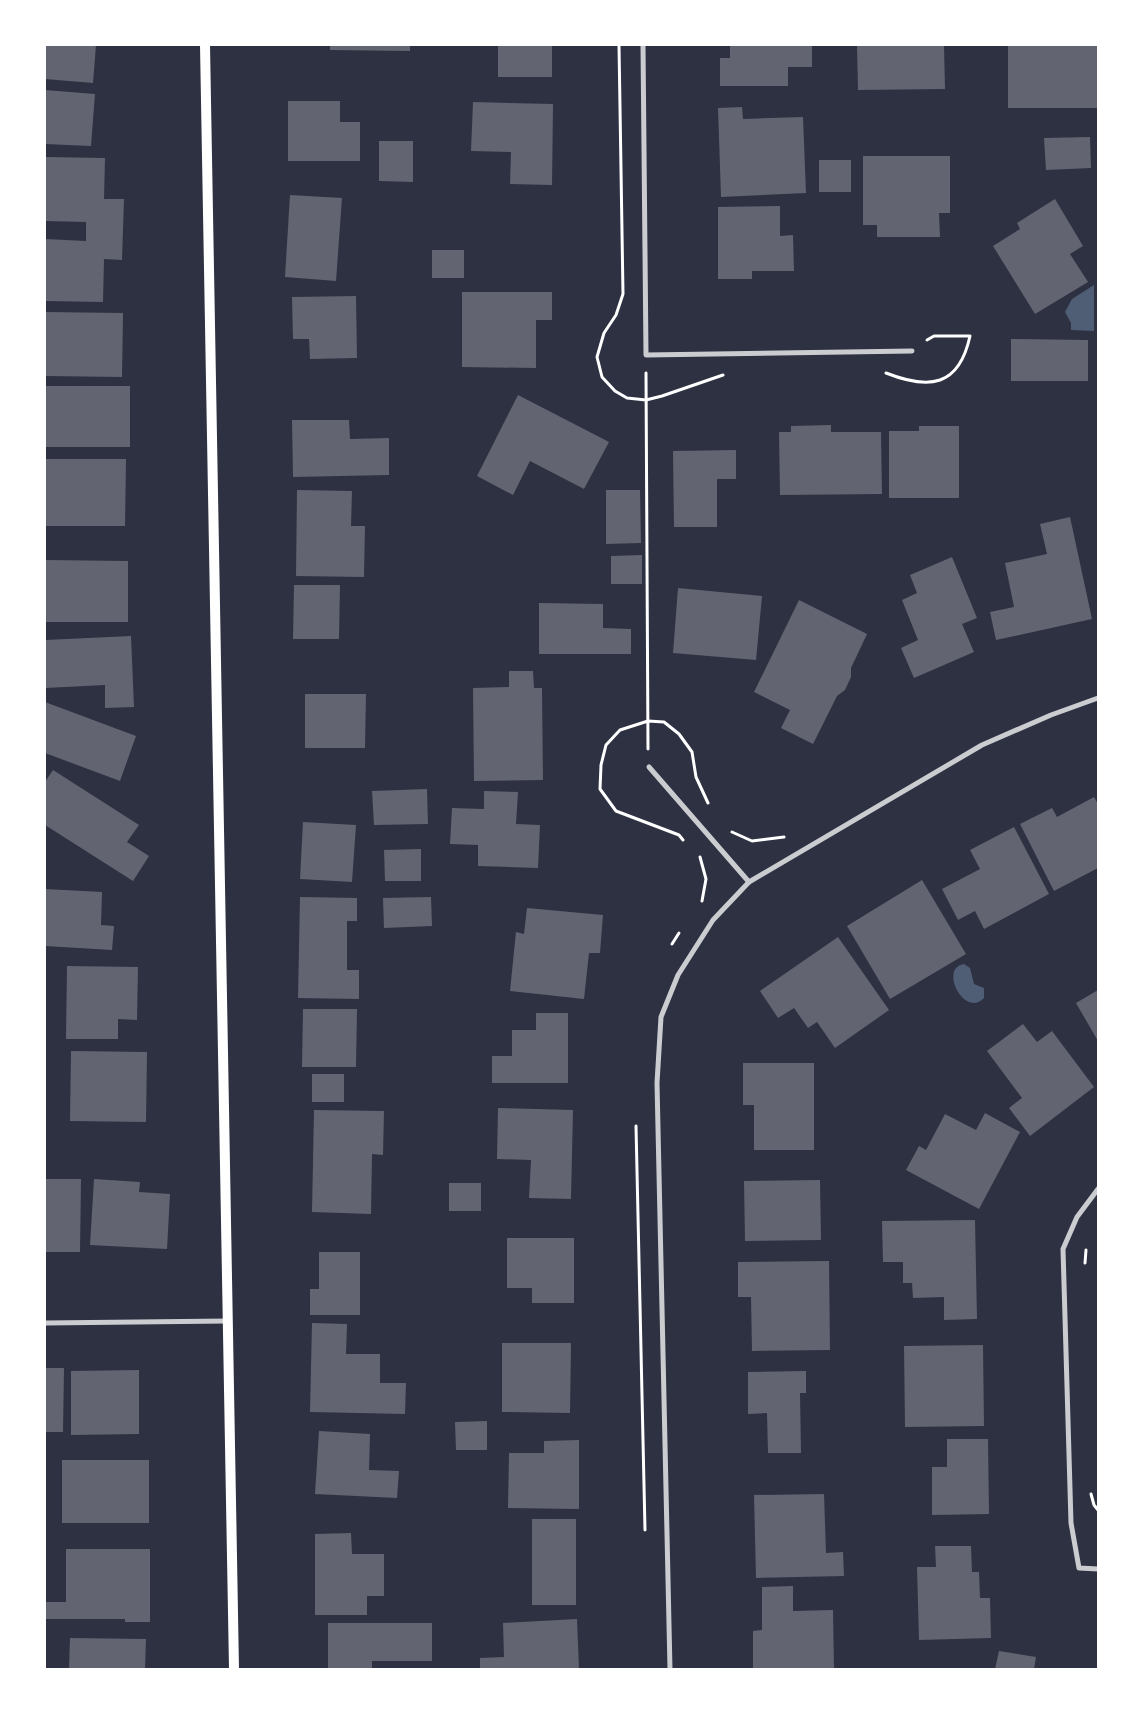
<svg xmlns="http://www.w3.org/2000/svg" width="1143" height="1714" viewBox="0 0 1143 1714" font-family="Rubik,sans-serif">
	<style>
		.water { fill: #4f5d75 }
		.building { fill: #626471 }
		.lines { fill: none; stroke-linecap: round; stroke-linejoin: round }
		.path { stroke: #fff; stroke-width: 3 }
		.minor { stroke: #caccd0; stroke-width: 5 }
		.secondary { stroke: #fff; stroke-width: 10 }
	</style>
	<rect width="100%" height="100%" fill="#2d3142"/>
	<g class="water">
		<path d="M1094 285V331L1071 330V323L1065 312 1072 299Z"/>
		<path d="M964 964 970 968 974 984 984 988V998C965 1019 938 968 964 964Z"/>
	</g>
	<g class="building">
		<path d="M45 45H96L93 83 45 79Z"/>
		<path d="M330 45H410V51L330 50Z"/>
		<rect x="498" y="45" width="54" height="32"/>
		<path d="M730 45H812V67H788V86H720V58H730Z"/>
		<path d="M857 45 944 46 945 89 858 90Z"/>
		<rect x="1008" y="45" width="90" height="63"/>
		<path d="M45 90 95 94 91 146 45 144Z"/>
		<path d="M288 101H340V122H360V161H288Z"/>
		<path d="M473 102 553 104 552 185 510 184 511 152 471 151Z"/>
		<path d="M742 107 743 119 803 117 806 193 721 197 718 108Z"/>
		<path d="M1090 137 1091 168 1046 170 1044 138Z"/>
		<path d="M379 141H413V182L379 181Z"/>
		<path d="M863 156H950V213H939L940 237H877V225H863Z"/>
		<path d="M45 157 105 158 104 199H124L122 260 104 259 103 302 45 301V239L86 241V222L45 221Z"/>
		<rect x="819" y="160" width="32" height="32"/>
		<path d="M290 195 342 198 336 281 285 277Z"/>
		<path d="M1055 199 1083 246 1070 254 1088 282 1035 314 993 246 1020 229 1017 223Z"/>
		<path d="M780 206V236L793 235 794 271H752V279H718V207Z"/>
		<rect x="432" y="250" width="32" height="28"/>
		<path d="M462 292H552V320H536V368L462 367Z"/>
		<path d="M356 296 357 358 310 359 309 339H293L292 297Z"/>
		<path d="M45 312 123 313 122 377 45 376Z"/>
		<path d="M1011 339 1088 340V381H1011Z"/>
		<rect x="45" y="386" width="85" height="61"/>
		<path d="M518 395 609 442 584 489 530 461 513 495 477 476Z"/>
		<path d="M292 420H349L350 439 389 438V475L293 477Z"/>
		<path d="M831 425V432H881L882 494 780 495 779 432H791V426Z"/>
		<path d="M919 426H959V498H889V431H919Z"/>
		<path d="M736 450V479H717V527H674L673 451Z"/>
		<path d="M45 459H126L125 526H45Z"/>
		<path d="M297 490 352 491 351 526H365L364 577 296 576Z"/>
		<path d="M606 490H640L641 543 606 544Z"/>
		<path d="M1070 517 1092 619 996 640 990 612 1014 607 1005 563 1047 554 1040 524Z"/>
		<path d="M642 555V584H611V556Z"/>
		<path d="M952 557 977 618 962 624 974 652 914 678 901 648 918 640 902 600 917 593 910 575Z"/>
		<path d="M46 560 128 561V622H46Z"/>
		<path d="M294 585H340L339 639H293Z"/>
		<path d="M678 588 762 596 756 660 673 653Z"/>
		<path d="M799 600 867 634 851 668V677L845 690 837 696 813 744 781 728 790 710 754 692Z"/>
		<path d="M539 603 603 604V628L631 629V654H539Z"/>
		<path d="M131 636 134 707 105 708V685L45 688V640Z"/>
		<path d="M509 671H533L534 688H542L543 780 474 781 473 688 509 687Z"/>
		<path d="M305 694H366L365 748H305Z"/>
		<path d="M45 702 136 736 120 781 45 753Z"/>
		<path d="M53 770 139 825 127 842 149 856 133 881 45 825V782Z"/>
		<path d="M427 789 428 824 374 825 372 791Z"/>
		<path d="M484 791 518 792 516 824 540 825 538 868 478 866V845L450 844 452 808 484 809Z"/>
		<path d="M1094 797 1098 804V868L1054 891 1020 824 1052 808 1057 817Z"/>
		<path d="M303 822 356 825 352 882 300 879Z"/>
		<path d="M1014 827 1049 894 984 929 975 911 958 920 942 889 980 869 970 850Z"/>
		<path d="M421 849V881H385L384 850Z"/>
		<path d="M922 880 966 954 890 999 847 926Z"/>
		<path d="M45 889 102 892 101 925 114 926 112 950 45 946Z"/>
		<path d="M300 897 357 898V921H347V970H359V999L298 998Z"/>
		<path d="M431 897 432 926 384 928 383 898Z"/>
		<path d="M527 908 603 915 600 953H589L584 999 510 991 516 932 524 934Z"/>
		<path d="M838 937 889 1010 835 1048 817 1022 808 1028 794 1008 778 1018 760 991Z"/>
		<path d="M67 966 138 967 137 1020 118 1019V1039H66Z"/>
		<path d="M1098 990V1041L1076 1003Z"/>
		<path d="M303 1009H357L356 1067H302Z"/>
		<path d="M536 1013H568V1083H492V1056H512V1030H536Z"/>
		<path d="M1023 1024 1037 1042 1052 1031 1094 1087 1030 1136 1009 1108 1022 1098 987 1051Z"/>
		<path d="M71 1051 147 1052 146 1122 70 1121Z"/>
		<path d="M743 1063H814V1150H754V1105H743Z"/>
		<rect x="312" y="1074" width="32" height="28"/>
		<path d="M498 1108 573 1110 571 1199 529 1198 531 1160 497 1159Z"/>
		<path d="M314 1110 384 1111 383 1155 372 1154 371 1214 312 1212Z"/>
		<path d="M985 1113 1020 1132 979 1209 906 1170 919 1146 926 1150 945 1114 976 1130Z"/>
		<path d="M45 1179H81L80 1252H45Z"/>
		<path d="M94 1179 140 1182 139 1192 170 1194 167 1249 90 1245Z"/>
		<path d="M820 1180 821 1240 745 1241 744 1181Z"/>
		<rect x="449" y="1183" width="32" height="28"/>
		<path d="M975 1220 977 1319 944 1320V1297L913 1298 912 1283H903V1262H883L882 1221Z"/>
		<path d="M507 1238H574V1303H532V1288H507Z"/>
		<path d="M319 1252H360V1315H310V1289H319Z"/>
		<path d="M829 1261 830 1350 752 1351 751 1297H738V1262Z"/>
		<path d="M312 1323 347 1324 346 1354H380V1383H406L405 1414 310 1412Z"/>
		<path d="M502 1343H571L570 1413 502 1412Z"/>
		<path d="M983 1345 984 1426 905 1427 904 1346Z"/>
		<path d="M45 1368H64L63 1432H45Z"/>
		<path d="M139 1370V1434L71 1435V1371Z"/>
		<path d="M806 1371V1393H800L801 1453H768L767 1413 748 1414V1372Z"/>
		<path d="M487 1421V1450H456L455 1422Z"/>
		<path d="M319 1431 370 1434 369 1470 399 1471 397 1498 315 1494Z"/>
		<path d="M947 1439H988L989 1514 932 1515V1467H947Z"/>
		<path d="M579 1440V1509L508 1508 509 1453H544V1441Z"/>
		<rect x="62" y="1460" width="87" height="63"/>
		<path d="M824 1494 826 1553 843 1552 844 1576 756 1578 754 1495Z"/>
		<rect x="532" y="1519" width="44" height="86"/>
		<path d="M351 1533 352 1554H384V1596H367V1615H315V1534Z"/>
		<path d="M935 1546H971L972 1572H979L980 1598H990L991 1638 919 1640 917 1567H936Z"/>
		<path d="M66 1549H150V1622H125V1619H45V1602H66Z"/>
		<path d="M793 1586V1611L833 1610 834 1669H753V1631L762 1630V1587Z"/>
		<path d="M577 1619 579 1669H480V1658L504 1657 503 1623Z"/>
		<path d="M328 1623H432V1661H372V1669H328Z"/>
		<path d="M70 1638 146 1639 145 1669H69Z"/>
		<path d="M999 1651 1036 1657 1034 1669H995Z"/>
	</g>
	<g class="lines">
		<g class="path">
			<path d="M619 45 623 294 616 315 604 333 597 357 602 377 615 391 627 398 646 400 662 396 723 375"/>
			<path d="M646 373 648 749"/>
			<path d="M886 373C929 390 959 387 970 336H934L927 340"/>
			<path d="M732 832 752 841 784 837"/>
			<path d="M683 840 679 835 616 811 600 789 601 765 606 745 620 730 648 721 664 722 679 734 692 752 696 777 708 803"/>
			<path d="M700 857 706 879 702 901"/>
			<path d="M672 944 679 933"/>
			<path d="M636 1126 645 1530"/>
			<path d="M1085 1263 1086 1250"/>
			<path d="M1091 1494 1094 1505 1098 1510"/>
		</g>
		<g class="minor">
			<path d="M643 45 646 355 912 351"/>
			<path d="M649 767 749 882"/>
			<path d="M1098 1189 1077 1217 1063 1249 1071 1523 1079 1568 1098 1569"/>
			<path d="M45 1323 227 1321"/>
			<path d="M670 1669 657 1083 661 1017 678 975 713 920 749 882 982 745 1051 715 1098 698"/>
		</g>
		<path class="secondary" d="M205 45 234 1669"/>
	</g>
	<rect width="1143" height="1714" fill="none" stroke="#ffffff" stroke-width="92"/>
</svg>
